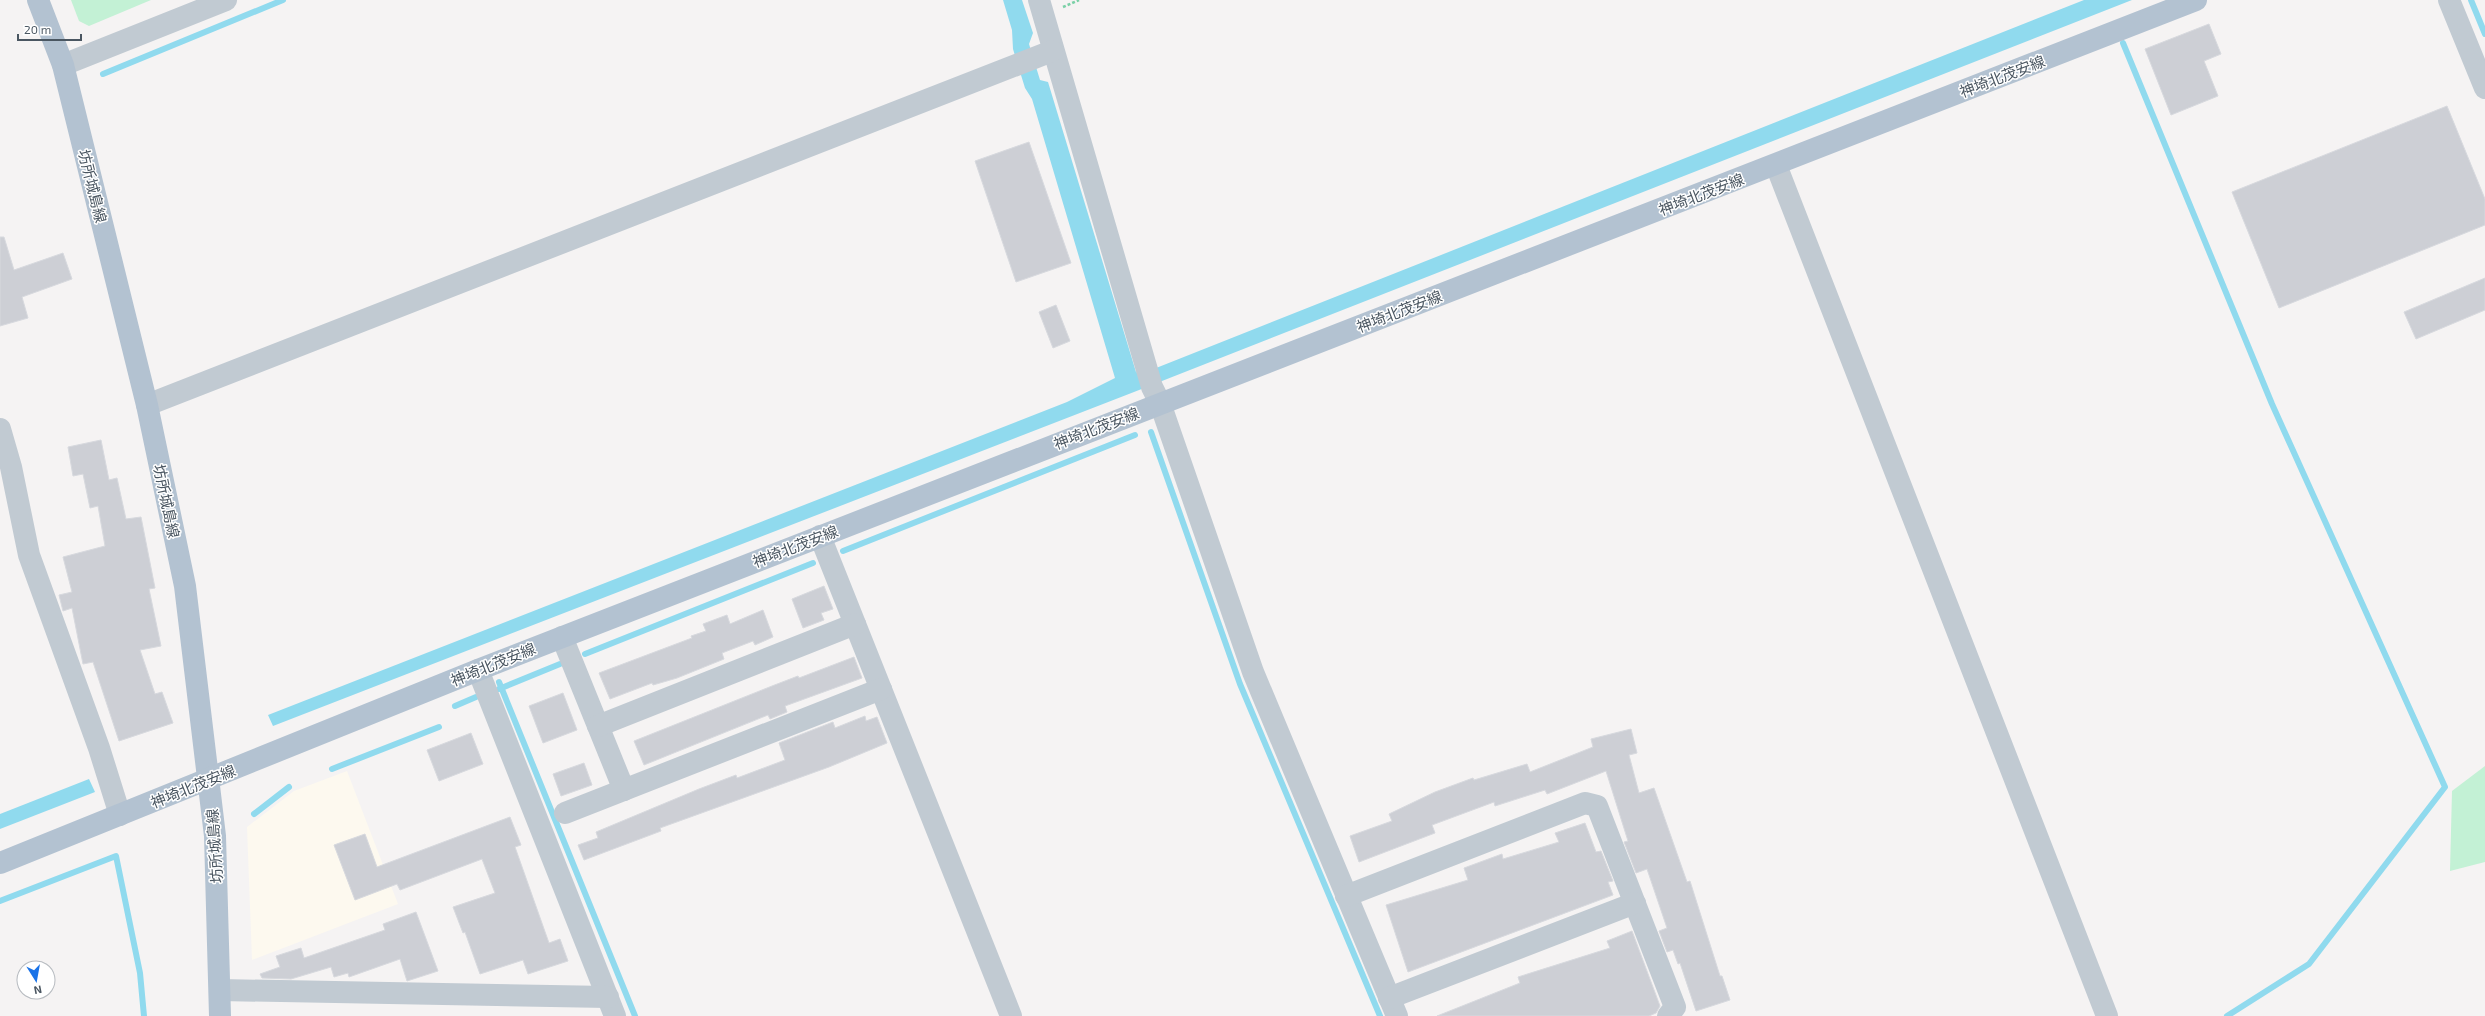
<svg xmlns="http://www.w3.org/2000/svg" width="2485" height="1016" viewBox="0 0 2485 1016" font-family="'Exo 2','Noto Sans JP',sans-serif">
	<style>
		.commercial { fill: #fdf9ef }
		.green { fill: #c3f1d5 }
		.water { fill: #90daee }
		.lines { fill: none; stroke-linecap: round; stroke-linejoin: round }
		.stream { stroke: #90daee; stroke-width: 6 }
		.building { fill: #cdcfd5; stroke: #d7d9de }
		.path { stroke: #7ad0a6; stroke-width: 2.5; stroke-dasharray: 3 2; stroke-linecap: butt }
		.minor { stroke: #c1cad2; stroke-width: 22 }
		.major { stroke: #b3c2d1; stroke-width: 22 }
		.labels { text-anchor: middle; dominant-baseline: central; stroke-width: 3; stroke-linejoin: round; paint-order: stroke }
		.street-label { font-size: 15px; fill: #4a5661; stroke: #fff }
	</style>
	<rect width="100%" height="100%" fill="#f5f3f3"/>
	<path class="commercial" d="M347 771 398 904 252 960 247 827 294 791Z"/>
	<g class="green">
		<path d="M71 0H151L89 26 79 21Z"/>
		<path d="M2485 766V862L2450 871 2452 791Z"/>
	</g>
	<g class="water">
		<path d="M1003 0H1022L1033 33 1029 44 1040 80 1048 82 1136 372 1141 374 2084 0H2132L1134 392 273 726 268 715 1067 402 1115 378 1032 99 1025 88 1013 49 1012 30Z"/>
		<path d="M89 779 95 792 0 829V814Z"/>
	</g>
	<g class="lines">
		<g class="stream">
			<path d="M2471 0 2485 34"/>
			<path d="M2123 43 2272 404 2445 787 2309 964 2227 1016"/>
			<path d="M103 74 283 0"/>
			<path d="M1151 432 1240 684 1380 1016"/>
			<path d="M843 551 1135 435"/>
			<path d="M585 654 813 563"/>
			<path d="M499 682 635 1016"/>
			<path d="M499 689 560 664"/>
			<path d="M455 706 476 697"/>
			<path d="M332 769 439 727"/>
			<path d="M254 814 289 787"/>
			<path d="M0 901 116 856 140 973 144 1016"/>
		</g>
	</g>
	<g class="building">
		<path d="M2209 24 2221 54 2204 61 2218 96 2171 115 2145 49Z"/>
		<path d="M2447 106 2485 199V225L2279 308 2232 192Z"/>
		<path d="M1029 142 1071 263 1016 282 975 161Z"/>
		<path d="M0 237H4L14 270 63 253 72 279 22 297 28 318 0 326Z"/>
		<path d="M2485 278V310L2416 339 2404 312Z"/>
		<path d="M1056 305 1070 341 1053 348 1039 312Z"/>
		<path d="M101 440 109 480 117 478 126 519 141 517 155 588 149 589 161 646 140 650 155 694 162 692 173 723 119 741 93 662 83 664 72 608 63 611 59 595 72 592 63 557 105 546 98 506 90 508 83 474 73 476 68 447Z"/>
		<path d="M824 586 833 609 821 613 824 620 803 628 792 599Z"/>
		<path d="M763 610 773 637 755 645 753 641 722 653 724 659 677 678 653 685 652 683 610 699 599 673 692 638 691 636 706 631 703 624 727 615 730 624Z"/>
		<path d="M854 657 862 678 785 706 787 712 770 719 768 715 644 765 634 741 772 686 798 676 799 678Z"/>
		<path d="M563 693 577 730 543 743 529 706Z"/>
		<path d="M865 716 866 721 877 717 887 743 829 767 660 828 661 831 584 860 578 845 598 838 596 832 699 789 736 775 737 778 785 760 779 743 833 722 835 728Z"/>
		<path d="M1631 729 1637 753 1629 755 1639 793 1654 788 1687 882 1690 881 1720 976H1722L1730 1000 1696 1011 1680 963 1678 964 1673 950 1667 952 1659 931 1667 928 1647 869 1636 873 1624 842 1628 841 1606 771 1547 794 1545 790 1495 806 1494 802 1432 825 1435 833 1359 862 1350 836 1392 821 1389 814 1435 792 1473 778 1474 780 1527 764 1530 772 1593 747 1591 739Z"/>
		<path d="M471 733 483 764 439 781 427 750Z"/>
		<path d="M584 763 592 785 561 796 553 774Z"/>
		<path d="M510 817 521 845 515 847 549 943 560 939 568 961 528 974 523 960 480 974 465 932 463 933 453 907 495 893 482 859 400 890 397 884 355 900 334 845 365 834 377 867Z"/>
		<path d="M1585 823 1596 852 1601 851 1613 881 1608 882 1613 895 1408 972 1386 905 1468 880 1464 868 1502 854 1503 859 1559 842 1555 833Z"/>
		<path d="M416 912 438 971 407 981 400 959 349 977 348 973 334 977 331 967 291 979 262 978 260 974 280 967 276 956 301 948 304 958 385 930 383 924Z"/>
		<path d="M1632 931 1660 1006 1656 1013 1649 1016H1437L1520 983 1518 977 1610 948 1607 941Z"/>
	</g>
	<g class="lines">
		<path class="path" d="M1063 7 1079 0"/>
		<g class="minor">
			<path d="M1039 0 1152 387 1160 403 1253 672 1397 1016"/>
			<path d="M2449 0 2485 88"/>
			<path d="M63 65 226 0"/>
			<path d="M1776 165 2107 1016"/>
			<path d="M147 405 1052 51"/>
			<path d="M0 429 11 467 29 555 99 748 120 815"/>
			<path d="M820 536 1011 1016"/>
			<path d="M562 637 624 790"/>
			<path d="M478 670 615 1016"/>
			<path d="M598 726 855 624"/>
			<path d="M565 813 881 689"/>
			<path d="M1346 896 1585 803 1597 806 1675 1007 1668 1016"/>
			<path d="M220 990 608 997"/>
			<path d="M1389 998 1635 903"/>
		</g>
		<g class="major">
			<path d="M38 0 63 65 147 405 185 586 215 836 220 1016"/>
			<path d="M0 863 478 670 2196 0"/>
		</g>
	</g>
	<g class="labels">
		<g class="street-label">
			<text transform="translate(2002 76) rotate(-21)">神埼北茂安線</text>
			<text transform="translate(93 186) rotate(76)">坊所城島線</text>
			<text transform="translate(1701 194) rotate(-21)">神埼北茂安線</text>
			<text transform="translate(1399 311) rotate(-21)">神埼北茂安線</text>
			<text transform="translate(1096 428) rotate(-21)">神埼北茂安線</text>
			<text transform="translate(167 501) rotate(78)">坊所城島線</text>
			<text transform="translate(795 546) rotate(-21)">神埼北茂安線</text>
			<text transform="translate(493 664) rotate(-22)">神埼北茂安線</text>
			<text transform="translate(193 786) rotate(-22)">神埼北茂安線</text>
			<text transform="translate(214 846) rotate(-94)">坊所城島線</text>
		</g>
	</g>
	<g transform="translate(36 980) rotate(169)"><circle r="19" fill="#ffffff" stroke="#b7bbc0"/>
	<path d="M0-3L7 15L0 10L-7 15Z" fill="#1a73e8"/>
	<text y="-6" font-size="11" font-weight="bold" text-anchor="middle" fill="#4a5661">N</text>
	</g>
	<path d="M18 34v6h63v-6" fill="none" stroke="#4a5661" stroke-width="2"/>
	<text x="24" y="34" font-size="12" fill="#4a5661" stroke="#ffffff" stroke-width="3" paint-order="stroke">20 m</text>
</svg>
